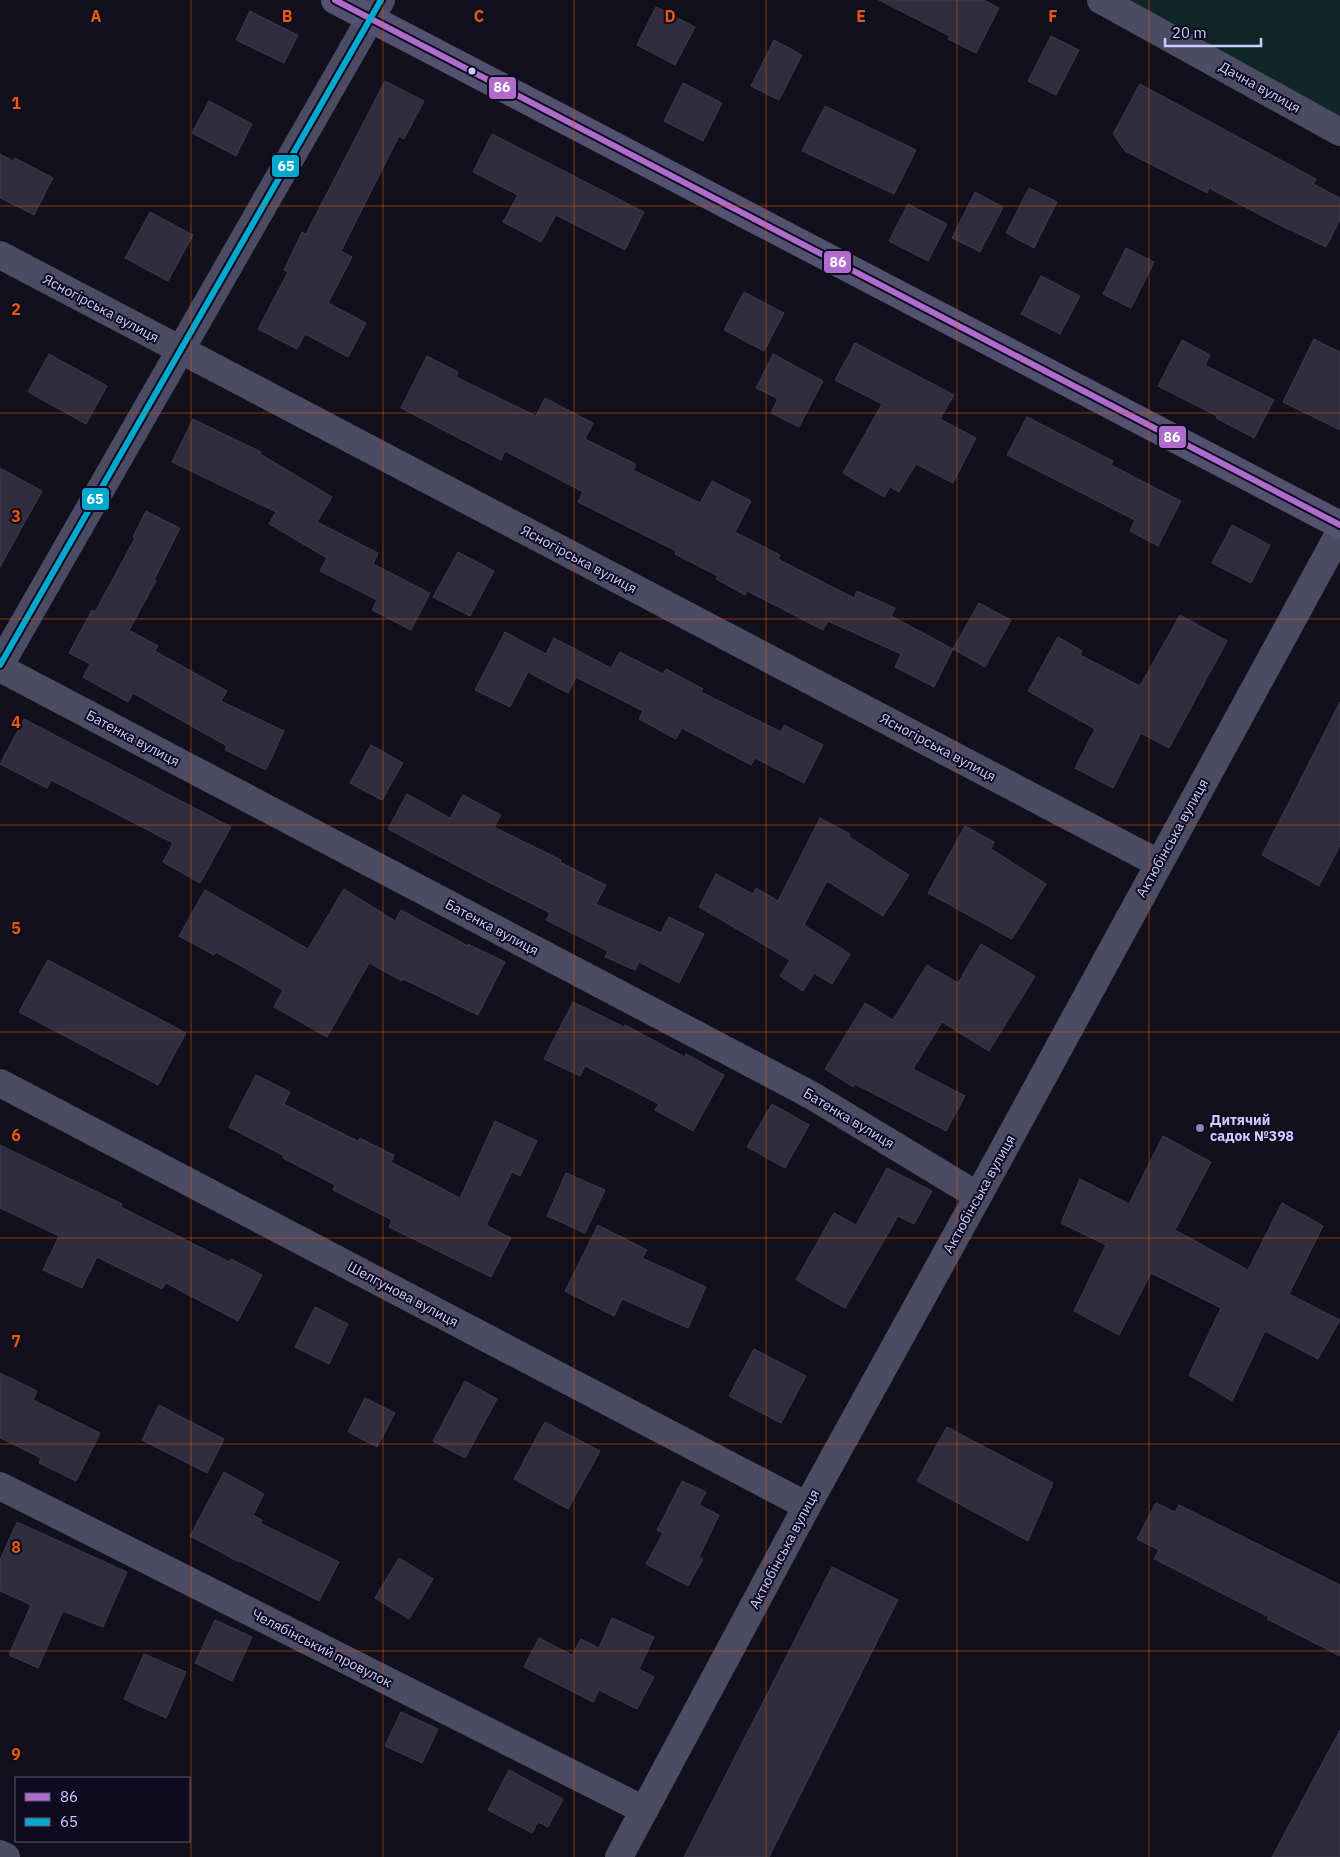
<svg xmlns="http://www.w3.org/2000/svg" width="1340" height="1857" viewBox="0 0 1340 1857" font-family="'IBM Plex Sans',sans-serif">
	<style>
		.green { fill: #0f2727 }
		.building { fill: #302d3e; stroke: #3d3a50 }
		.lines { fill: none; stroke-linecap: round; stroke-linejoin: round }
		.street { stroke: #4b4b64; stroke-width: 28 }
		.secondary { stroke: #52516f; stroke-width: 28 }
		.bus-1-casing { stroke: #0e0b20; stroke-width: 10 }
		.bus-2-casing { stroke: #0e0b20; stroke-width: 10 }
		.bus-1 { stroke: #b06ccc; stroke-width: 6 }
		.bus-2 { stroke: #00a9ce; stroke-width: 6 }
		.grid { fill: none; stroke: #e8590c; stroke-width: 1; stroke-opacity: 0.55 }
		.bus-dot { fill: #cfcbff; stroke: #0e0b20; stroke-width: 2 }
		.poi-dot { fill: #8d8aaf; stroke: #0e0b20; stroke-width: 2 }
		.labels { text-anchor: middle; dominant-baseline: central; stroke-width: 4; stroke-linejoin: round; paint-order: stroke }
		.street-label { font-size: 14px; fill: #cfcbff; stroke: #0e0b20 }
		.poi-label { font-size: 14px; font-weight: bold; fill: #cfcbff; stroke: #0e0b20; text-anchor: start }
		.grid-label { font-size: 16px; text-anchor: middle; font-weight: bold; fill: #e8590c; stroke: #0e0b20; stroke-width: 4; stroke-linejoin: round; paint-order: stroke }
		.line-badge { stroke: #0e0b20; stroke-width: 2 }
		.badge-label { font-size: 14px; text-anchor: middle; font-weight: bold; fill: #fff }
	</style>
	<rect width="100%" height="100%" fill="#12101b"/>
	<path class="green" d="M1112 0H1340V123Z"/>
	<g class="building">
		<path d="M879 0H984L999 8 976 53 948 39 950 36Z"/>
		<path d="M656 7 695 27 675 65 637 45Z"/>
		<path d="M250 11 298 35 284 63 236 40Z"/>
		<path d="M1051 36 1079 50 1056 95 1028 81Z"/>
		<path d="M774 40 802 55 779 100 751 86Z"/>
		<path d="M385 81 424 101 404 139 399 136 341 251 352 257 328 303 366 323 348 357 305 334 297 349 258 329 288 272 284 270 302 232 306 234Z"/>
		<path d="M683 83 722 103 703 141 664 121Z"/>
		<path d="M1140 84 1316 179 1313 184 1340 198V220L1326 247 1289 229V230L1209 188 1207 193 1125 151 1113 134Z"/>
		<path d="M209 101 252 124 236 156 192 133Z"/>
		<path d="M825 106 916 150 894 194 802 151Z"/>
		<path d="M492 134 644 212 625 250 556 215 541 242 503 222 518 195 473 172Z"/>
		<path d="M0 154 13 161 15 158 53 178 34 215 0 198Z"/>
		<path d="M1029 188 1057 202 1034 248 1006 233Z"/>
		<path d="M975 192 1003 207 980 252 952 238Z"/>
		<path d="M908 204 947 224 928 261 889 241Z"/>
		<path d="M150 212 193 235 168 281 125 258Z"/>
		<path d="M1126 248 1154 262 1131 308 1103 294Z"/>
		<path d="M1041 276 1080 296 1060 334 1021 314Z"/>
		<path d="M744 292 784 313 764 351 724 330Z"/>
		<path d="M1314 339 1340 352V430L1283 402Z"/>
		<path d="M1182 340 1210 355 1205 365 1274 400 1254 438 1216 418 1217 416 1158 386Z"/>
		<path d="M855 343 954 395 940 419 976 438 953 483 916 464 899 492 890 487 884 497 843 473 882 404 835 380Z"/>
		<path d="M49 354 107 386 86 424 28 392Z"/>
		<path d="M773 354 823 381 799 427 771 413 778 399 756 388Z"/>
		<path d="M427 356 458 372 456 377 536 416 545 398 593 423 585 439 636 464 633 470 700 503 712 481 751 501 735 532 780 555 778 559 854 598 857 591 895 608 891 616 953 649 934 687 895 667 901 654 828 621 823 630 747 591 745 595 716 579 718 576 675 554 676 551 578 502 583 492 505 451 501 460 401 408Z"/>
		<path d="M1027 417 1113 461 1111 465 1181 501 1158 546 1130 531 1135 520 1007 455Z"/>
		<path d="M193 419 261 452 260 454 332 497 317 522 378 553 373 564 430 593 411 630 372 610 377 600 320 571 327 558 269 524 276 512 172 462Z"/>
		<path d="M0 468 42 491 0 567Z"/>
		<path d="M146 511 180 528 154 580 156 581 129 630 158 646 155 651 227 691 221 701 284 731 266 770 225 750 227 746 133 693 128 702 83 677 90 664 69 653 92 610 95 612 135 538 133 537Z"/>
		<path d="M1232 525 1270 545 1251 583 1212 563Z"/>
		<path d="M458 552 494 571 470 616 433 597Z"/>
		<path d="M979 603 1011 620 985 667 953 649Z"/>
		<path d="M1180 615 1227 641 1169 748 1141 733 1113 788 1075 768 1095 729 1028 691 1058 637 1082 651 1080 655 1140 686Z"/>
		<path d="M505 632 546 654 554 638 611 668 620 652 663 674 666 669 703 689 701 692 781 732 784 725 823 745 804 783 755 758 751 765 682 728 676 739 639 719 643 711 576 677 568 693 528 672 510 707 475 690Z"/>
		<path d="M1340 702V845L1319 886 1262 855Z"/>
		<path d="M24 719 231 827 200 883 163 862 173 843 51 780 47 788 0 764Z"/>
		<path d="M371 745 403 763 382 800 350 783Z"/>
		<path d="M407 794 450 818 463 795 501 815 494 827 561 860 560 862 606 885 596 904 661 933 669 917 704 934 679 983 639 962 635 970 605 957 608 951 546 920 550 913 492 884 388 829Z"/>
		<path d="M820 818 850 834 849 837 909 875 883 916 827 881 804 925 850 954 832 984 814 973 803 991 780 976 790 960 699 907 716 874 753 894 756 888 778 901Z"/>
		<path d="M965 826 994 842 991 849 1046 884 1012 939 928 893Z"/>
		<path d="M344 889 395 921 401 910 468 946V944L505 962 478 1015 403 979 402 981 369 963 327 1037 274 1007 283 990 216 952 214 955 179 936 205 890 308 949Z"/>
		<path d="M981 944 1035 976 989 1051 942 1022 913 1069 965 1096 946 1131 855 1084 853 1087 825 1069 865 1003 893 1020 927 965 958 983Z"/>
		<path d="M48 960 186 1033 158 1085 19 1012Z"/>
		<path d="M573 1002 624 1027 625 1025 685 1057 686 1054 724 1075 693 1131 655 1110 659 1104 585 1066 580 1076 544 1059Z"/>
		<path d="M256 1075 290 1092 284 1104 358 1141 360 1138 394 1155 391 1162 460 1198 495 1121 537 1141 520 1176 512 1172 486 1225 511 1238 491 1277 389 1227 392 1220 333 1190 335 1185 283 1158 284 1156 229 1127Z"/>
		<path d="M772 1104 809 1125 785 1168 747 1147Z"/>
		<path d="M1163 1136 1211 1162 1175 1230 1248 1270 1282 1203 1323 1226 1289 1294 1340 1320 1318 1359 1265 1331 1232 1401 1189 1375 1221 1308 1151 1273 1119 1335 1074 1311 1106 1245 1061 1223 1080 1179 1129 1204Z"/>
		<path d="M0 1145 122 1204 121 1207 229 1262 231 1259 262 1275 238 1321 166 1283 162 1289 97 1257 82 1288 43 1270 59 1236 0 1208Z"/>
		<path d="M887 1168 932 1191 914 1224 898 1216 845 1308 796 1280 834 1213 856 1225Z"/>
		<path d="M566 1173 605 1190 585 1233 547 1216Z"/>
		<path d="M598 1225 647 1250 642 1258 706 1287 688 1328 622 1299 614 1316 565 1291Z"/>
		<path d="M315 1307 348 1324 329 1364 295 1347Z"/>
		<path d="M754 1349 806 1376 781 1423 729 1396Z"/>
		<path d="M0 1373 37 1391 33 1400 100 1433 76 1481 39 1463 41 1458 0 1438Z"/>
		<path d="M465 1381 497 1399 465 1458 433 1441Z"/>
		<path d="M365 1398 395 1413 377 1447 348 1432Z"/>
		<path d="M159 1405 224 1439 207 1473 142 1440Z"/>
		<path d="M545 1422 600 1451 568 1509 514 1479Z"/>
		<path d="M947 1427 1053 1483 1028 1541 917 1481Z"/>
		<path d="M224 1472 264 1494 253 1515 262 1520 260 1523 339 1562 319 1601 240 1561 239 1562 190 1536Z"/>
		<path d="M682 1481 706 1492 699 1505 719 1515 699 1557 703 1559 688 1586 646 1564 663 1533 657 1530Z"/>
		<path d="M1156 1503 1175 1512 1179 1505 1340 1585V1656L1267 1619 1269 1617 1154 1559 1159 1550 1137 1539Z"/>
		<path d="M17 1522 127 1572 103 1627 63 1611 38 1668 9 1655 31 1605 0 1591V1560Z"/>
		<path d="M399 1558 433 1579 409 1619 375 1598Z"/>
		<path d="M832 1567 898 1600 769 1857H684Z"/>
		<path d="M612 1618 654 1637 639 1669 654 1677 637 1709 599 1690 593 1702 524 1667 539 1638 572 1655 581 1639 599 1648Z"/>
		<path d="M215 1620 252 1637 232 1681 195 1663Z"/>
		<path d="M144 1654 186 1672 166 1718 124 1699Z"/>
		<path d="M401 1712 438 1729 422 1763 385 1746Z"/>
		<path d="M1340 1730V1857H1272Z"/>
		<path d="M509 1770 563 1799 548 1827 538 1822 532 1833 488 1810Z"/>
	</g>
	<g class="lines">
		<g class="street">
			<path d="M1101 0 1340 132"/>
			<path d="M0 255 1158 863"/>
			<path d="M0 665 381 0"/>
			<path d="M0 668 811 1095 978 1196"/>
			<path d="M0 1083 807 1506"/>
			<path d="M0 1486 644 1810"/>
			<path d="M0 1854 6 1857"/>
			<path d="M619 1857 807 1506 978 1196 1340 532"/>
		</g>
		<path class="secondary" d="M335 0 1340 525"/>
		<g class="bus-1-casing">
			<path id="bus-1" d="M335 0 1340 525"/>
		</g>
		<g class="bus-2-casing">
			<path id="bus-2" d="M0 665 381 0"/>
		</g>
		<use href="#bus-1" class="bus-1"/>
		<use href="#bus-2" class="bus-2"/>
	</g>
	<path class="grid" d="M191 0V1857M383 0V1857M574 0V1857M766 0V1857M957 0V1857M1149 0V1857M0 206H1340M0 413H1340M0 619H1340M0 825H1340M0 1032H1340M0 1238H1340M0 1444H1340M0 1651H1340"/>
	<circle class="bus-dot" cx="472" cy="71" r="4.5"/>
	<circle class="poi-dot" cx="1200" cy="1128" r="5"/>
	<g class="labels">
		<g class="street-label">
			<text transform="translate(1260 87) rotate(29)">Дачна вулиця</text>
			<text transform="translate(101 308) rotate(28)">Ясногірська вулиця</text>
			<text transform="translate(579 559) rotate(28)">Ясногірська вулиця</text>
			<text transform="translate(133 738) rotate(28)">Батенка вулиця</text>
			<text transform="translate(938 747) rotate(28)">Ясногірська вулиця</text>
			<text transform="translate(1172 838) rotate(-61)">Актюбінська вулиця</text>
			<text transform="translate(492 927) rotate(28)">Батенка вулиця</text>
			<text transform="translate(849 1118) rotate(31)">Батенка вулиця</text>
			<text transform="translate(979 1194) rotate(-61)">Актюбінська вулиця</text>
			<text transform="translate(403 1294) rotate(28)">Шелгунова вулиця</text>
			<text transform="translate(784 1549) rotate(-62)">Актюбінська вулиця</text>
			<text transform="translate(322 1648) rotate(27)">Челябінський провулок</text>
		</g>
		<g class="poi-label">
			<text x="1210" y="1120">Дитячий<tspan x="1210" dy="16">садок №398</tspan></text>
		</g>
	</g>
	<g class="grid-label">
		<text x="96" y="22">A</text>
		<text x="287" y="22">B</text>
		<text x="479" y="22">C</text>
		<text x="670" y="22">D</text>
		<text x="861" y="22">E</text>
		<text x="1053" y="22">F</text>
		<text x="16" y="109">1</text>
		<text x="16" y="315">2</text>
		<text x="16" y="522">3</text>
		<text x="16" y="728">4</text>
		<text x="16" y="934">5</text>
		<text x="16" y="1141">6</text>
		<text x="16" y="1347">7</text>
		<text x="16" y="1553">8</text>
		<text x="16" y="1760">9</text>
	</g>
	<g class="line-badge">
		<rect x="488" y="76" width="29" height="24" rx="5" fill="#b06ccc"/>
		<rect x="271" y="154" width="29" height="24" rx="5" fill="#00a9ce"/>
		<rect x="823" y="250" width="29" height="24" rx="5" fill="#b06ccc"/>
		<rect x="1158" y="425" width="29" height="24" rx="5" fill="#b06ccc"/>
		<rect x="81" y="487" width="29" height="24" rx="5" fill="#00a9ce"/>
	</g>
	<g class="badge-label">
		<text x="502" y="92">86</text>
		<text x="286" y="171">65</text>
		<text x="838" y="267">86</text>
		<text x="1172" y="442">86</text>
		<text x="95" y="504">65</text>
	</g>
	<rect x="15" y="1777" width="175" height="65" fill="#0e0b20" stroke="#5b5879"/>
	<rect x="25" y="1793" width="25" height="8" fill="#b06ccc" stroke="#5b5879"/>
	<text x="60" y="1802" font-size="15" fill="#cfcbff">86</text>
	<rect x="25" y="1818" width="25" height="8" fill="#00a9ce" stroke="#5b5879"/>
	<text x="60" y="1827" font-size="15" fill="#cfcbff">65</text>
	<path d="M1165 38v8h96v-8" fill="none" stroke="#cfcbff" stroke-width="2.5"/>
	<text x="1172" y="38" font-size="15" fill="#cfcbff" stroke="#0e0b20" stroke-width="4" paint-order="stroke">20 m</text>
</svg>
